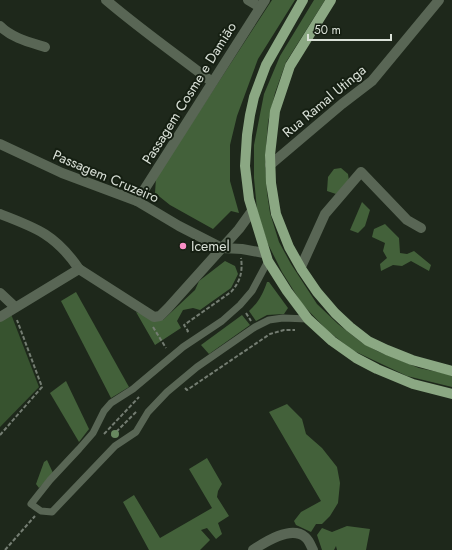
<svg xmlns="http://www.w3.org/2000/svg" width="452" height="550" viewBox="0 0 452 550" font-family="Jost,sans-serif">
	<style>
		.green { fill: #37532f }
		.forest { fill: #43613a }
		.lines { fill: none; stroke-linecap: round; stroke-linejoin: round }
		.path { stroke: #747d72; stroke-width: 2; stroke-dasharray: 4 2; stroke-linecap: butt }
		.service { stroke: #596655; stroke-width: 7 }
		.minor { stroke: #596655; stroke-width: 10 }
		.primary { stroke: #8ba883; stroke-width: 10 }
		.tree { fill: #68885f }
		.poi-dot { fill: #fa8fc6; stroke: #151f12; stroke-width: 1.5 }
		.labels { text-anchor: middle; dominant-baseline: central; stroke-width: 4; stroke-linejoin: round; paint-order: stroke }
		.street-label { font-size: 14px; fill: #dae1d8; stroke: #151f12 }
		.poi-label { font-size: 14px; fill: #dae1d8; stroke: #151f12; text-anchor: start }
	</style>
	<rect width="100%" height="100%" fill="#1e281b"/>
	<path class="green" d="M11 314 39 387 0 427V320Z"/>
	<g class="forest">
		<path d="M272 0H295L258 59 237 116 230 145V181L239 213 231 211 213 229 170 205 155 193 156 178Z"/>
		<path d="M314 0H325L286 62 275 93 268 122 265 160 267 193 270 213 279 242 291 264 317 304 338 324 361 342 377 351 419 368 452 375V387L407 376 352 350 328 331 302 304 282 272 267 242 257 210 254 178V145L264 94 280 56Z"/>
		<path d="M341 168 348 174 349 181 336 194 327 191 328 177 334 169Z"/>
		<path d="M362 202 370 210 365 226 358 233 350 230Z"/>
		<path d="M385 224 399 238 400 253 407 254 414 251 431 265 429 271 411 261 402 266 393 265 381 271 380 264 387 258 383 251 385 243 372 237 374 229Z"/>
		<path d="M225 261 235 266 238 274 231 288 200 310 193 308 183 310 177 321 181 328 155 345 136 312 156 319 163 320 195 290 199 281Z"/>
		<path d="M267 282H269L288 308 284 314 267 315 256 321 249 311C258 303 263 294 267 282Z"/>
		<path d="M76 292 129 387 111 398 61 301Z"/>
		<path d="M242 315 250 325 209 354 201 345Z"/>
		<path d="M66 381 89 429 79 442 50 393Z"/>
		<path d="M287 404 302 419 306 434 322 448 337 467 340 483 338 503 330 516 322 524H316L311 532 296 525 294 521 301 512 321 501 269 412Z"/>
		<path d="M207 458 222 484 218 491 217 497 229 516 218 523 222 534 216 539 207 528 201 530 210 540 200 550H149L123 502 134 495 160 538 212 508 189 469Z"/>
		<path d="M47 460 53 473 39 488 36 484 44 462Z"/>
		<path d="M347 526 370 529 366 550H337L336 546 334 550H322L317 535 322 528 332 532Z"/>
	</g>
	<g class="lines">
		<g class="path">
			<path d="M246 313 251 321"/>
			<path d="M153 327 166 348"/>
			<path d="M187 332 188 331 184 325 231 292C240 282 243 272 241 258"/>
			<path d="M185 388 187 390 270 334 284 330H295"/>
			<path d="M104 434 139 397"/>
			<path d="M0 435 42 387 17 320"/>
			<path d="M112 436 137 411"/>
			<path d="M5 550 35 516"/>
		</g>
		<path class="service" d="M268 261 252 291 240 305 222 321 183 347 133 389 111 403 104 411 93 433 79 449 50 480 31 504 41 511 52 512 115 446 136 432 148 412 167 392 197 367 255 327 269 320 283 318 308 319"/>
		<g class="minor">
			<path d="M106 0C140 29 177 55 212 82"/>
			<path d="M248 0 260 7"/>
			<path d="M0 26C12 38 29 42 45 47"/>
			<path d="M0 144 62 173 137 201 179 226 222 248 242 249 264 253"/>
			<path d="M270 165 342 104 372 81 439 0"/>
			<path d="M137 201 265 0"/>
			<path d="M0 214C37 228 56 235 79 269"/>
			<path d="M301 267 325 214 361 172 407 220 421 228"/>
			<path d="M0 293 15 307"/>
			<path d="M0 317 79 269 154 317 160 316 168 308 239 229 252 211"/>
			<path d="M253 550C265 542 291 525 305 537 309 540 311 546 313 550"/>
		</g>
		<g class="primary">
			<path d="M303 0 266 65 254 97 250 115 247 135 245 166 249 199 268 261 287 291 308 319 332 341 356 358 377 369 413 384 452 394"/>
			<path d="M331 0 290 66 275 111 270 155 271 183 276 214 289 247 302 270 317 292 335 313 350 327 368 341 387 350 412 360 452 371"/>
		</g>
	</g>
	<circle class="tree" cx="115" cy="434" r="4"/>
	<circle class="poi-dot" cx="183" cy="246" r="4"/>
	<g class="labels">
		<g class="street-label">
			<text transform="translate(189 93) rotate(-58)">Passagem Cosme e Damião</text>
			<text transform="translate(324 101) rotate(-40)">Rua Ramal Utinga</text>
			<text transform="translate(106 176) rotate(23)">Passagem Cruzeiro</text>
		</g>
		<g class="poi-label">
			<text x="191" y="246">Icemel</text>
		</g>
	</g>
	<path d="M308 34v6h83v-6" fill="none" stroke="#dae1d8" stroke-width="2"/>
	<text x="314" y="34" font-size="12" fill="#dae1d8" stroke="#151f12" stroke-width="3" paint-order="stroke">50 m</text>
</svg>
